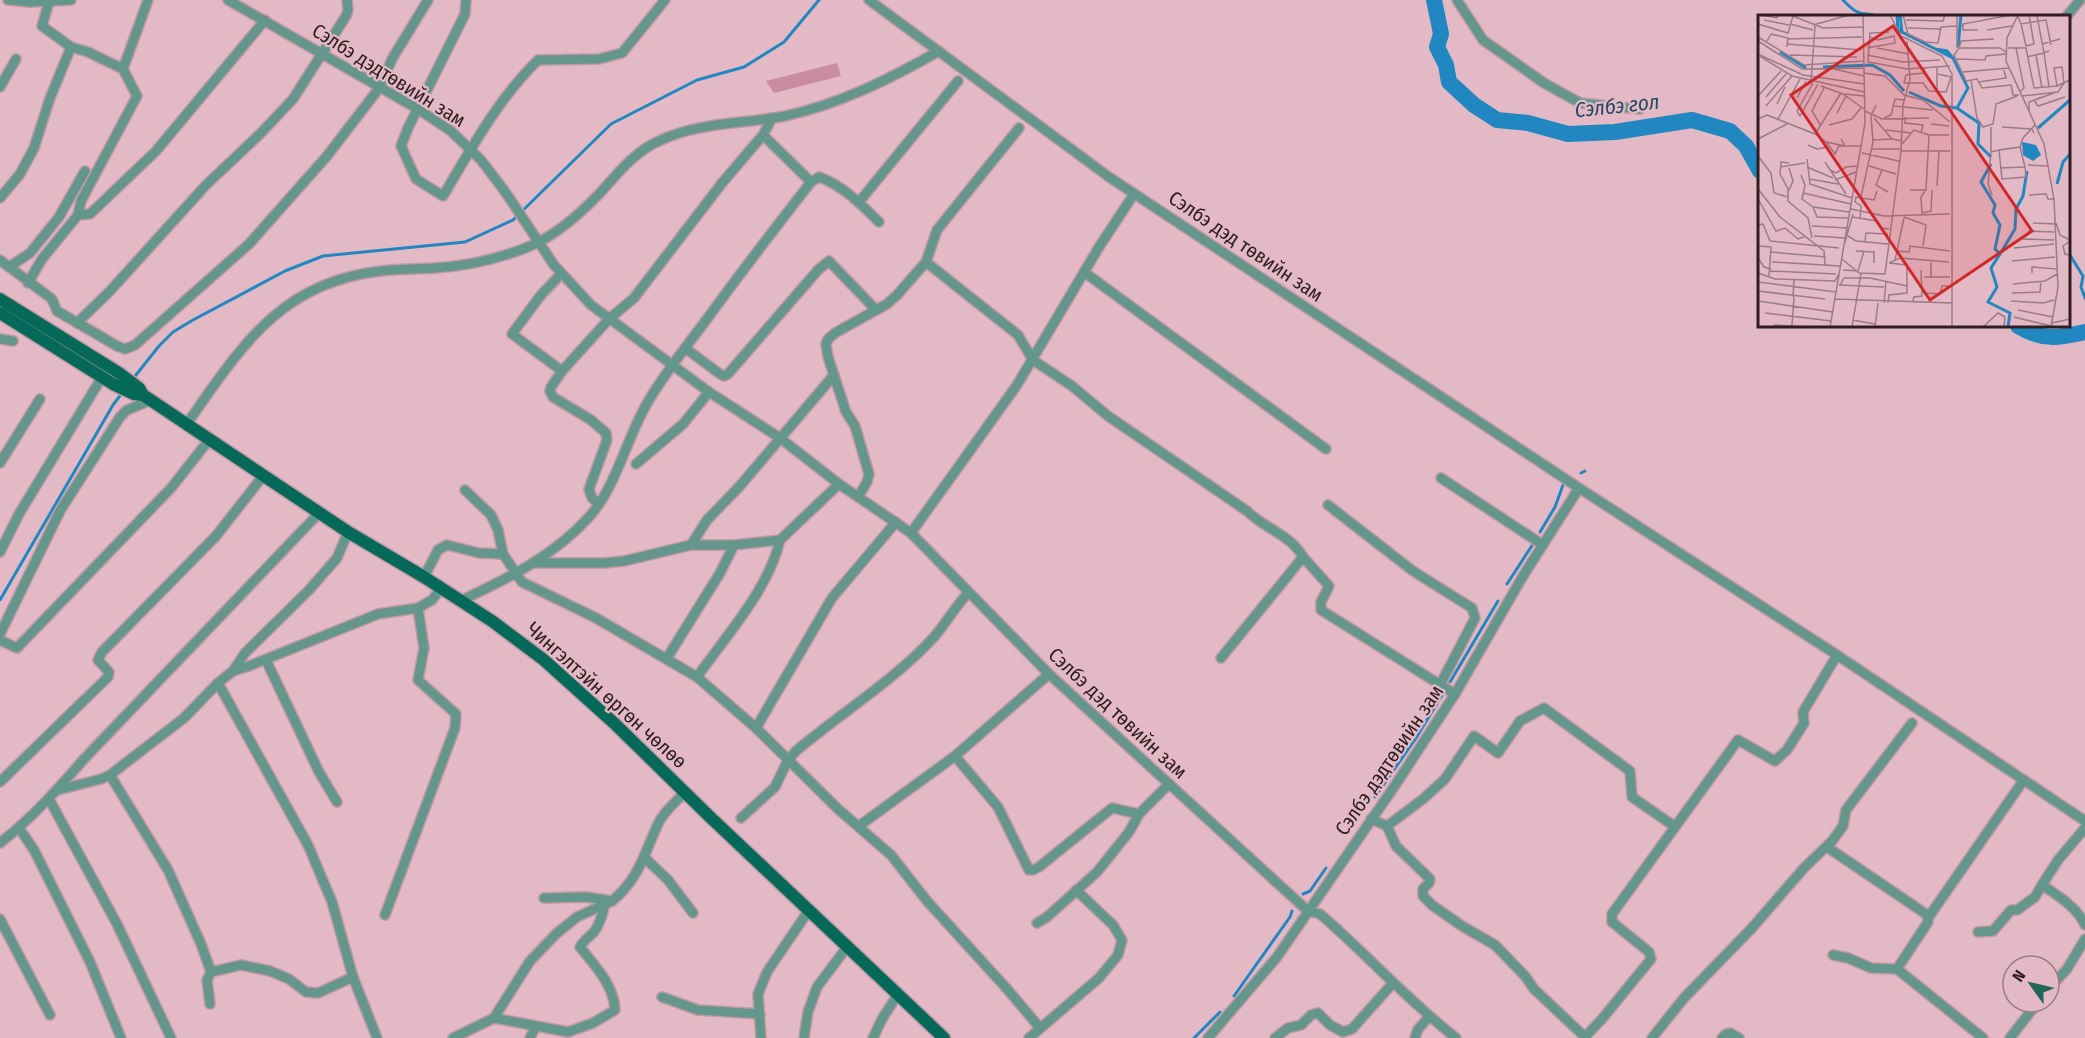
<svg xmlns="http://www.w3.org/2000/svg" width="2085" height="1038" viewBox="0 0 2085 1038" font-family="'Fira Sans Condensed',sans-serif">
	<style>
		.green { fill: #ca8c9f }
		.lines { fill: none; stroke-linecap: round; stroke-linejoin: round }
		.stream { stroke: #2087c0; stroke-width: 3 }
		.river { stroke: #2087c0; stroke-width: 16 }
		.minor-casing { stroke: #c09aa5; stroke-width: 12 }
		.major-casing { stroke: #c09aa5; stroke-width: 15 }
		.minor { stroke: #65968b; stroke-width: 9 }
		.major { stroke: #05695a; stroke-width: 12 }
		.labels { text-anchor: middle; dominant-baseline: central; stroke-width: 4.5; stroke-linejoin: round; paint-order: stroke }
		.street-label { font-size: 20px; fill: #2e1e23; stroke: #e4b9c6 }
		.water-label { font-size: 21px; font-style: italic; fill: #224962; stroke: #e4b9c6 }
		.inset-river { fill: none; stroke: #2087c0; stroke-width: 3 }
		.inset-road { fill: none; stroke: #9b7b85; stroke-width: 1.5 }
		.view { fill: #ce2828; fill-opacity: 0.15; stroke: #ce2828; stroke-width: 3 }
		.inset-edge { fill: none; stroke: #2e1e23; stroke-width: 3 }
	</style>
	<rect width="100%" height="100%" fill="#e4b9c6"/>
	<path class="green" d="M837 63 841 76 774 93 766 81Z"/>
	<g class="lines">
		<g class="stream">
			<path d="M1843 0C1848 5 1853 11 1860 13 1867 15 1870 13 1876 16"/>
			<path d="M2068 252 2083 276 2081 287 2085 298"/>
			<path d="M132 380 159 346 173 332 193 320 285 271 323 256 465 242 513 220 611 124 697 80 744 67 784 42 819 0"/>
			<path d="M1581 473 1585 471"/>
			<path d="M1540 532 1555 507 1563 485"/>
			<path d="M1507 584 1533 544"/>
			<path d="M0 600 113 405 122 393"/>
			<path d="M1450 682 1498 601"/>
			<path d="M1375 797 1416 738 1444 692"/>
			<path d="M1303 894 1310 891 1326 868"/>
			<path d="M1234 996 1290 917 1292 911"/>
			<path d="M1194 1038 1220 1012"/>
		</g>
		<g class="river">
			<path d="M1434 0 1441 34 1437 47 1446 65 1449 82 1474 105 1497 120 1528 123 1568 134 1615 132 1692 120 1730 131 1746 146 1760 171"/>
			<path d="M2018 326C2042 341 2059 338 2085 332"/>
		</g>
		<g class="minor-casing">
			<g id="minor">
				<path d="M8 0 30 2 71 0"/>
				<path d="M228 0 418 109 451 131 481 160 506 193 554 265 591 305 709 392 780 438 839 484 911 533 1049 674 1297 901 1308 911 1320 914 1327 920C1371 959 1410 1002 1456 1038"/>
				<path d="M466 0 465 14 408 128 401 146 416 179 443 196C471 149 498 99 538 60L599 59 622 53 665 0"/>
				<path d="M869 0 1109 177 1579 488 1837 655 2085 821"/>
				<path d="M1457 0 1483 40 1544 83 1580 103 1640 109"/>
				<path d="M49 2 42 26 71 47"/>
				<path d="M2067 16 2080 0"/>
				<path d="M123 69 148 0"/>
				<path d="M0 87 16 59"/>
				<path d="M1019 128 937 230 926 262 1018 335 1033 360 1072 386 1108 416 1247 511C1265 529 1290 534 1303 557L1221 658"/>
				<path d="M763 135 811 182 819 177C842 185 862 205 879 222"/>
				<path d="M0 198 20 174 34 148 50 98 71 47 88 52 123 69 137 96 81 201 78 215 42 259 28 283"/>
				<path d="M859 202 958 81"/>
				<path d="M78 215 90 214 156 151 265 20"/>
				<path d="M0 260 52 299 57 311 117 346 125 349 135 345 249 244 327 156 380 87 392 59 428 0"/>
				<path d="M9 267 30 253 59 217 85 171"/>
				<path d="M1084 272 1326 449"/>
				<path d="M561 274 541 295 512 334 562 371"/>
				<path d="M77 323 110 291 206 185 260 134 293 99 346 16 348 10 347 0"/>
				<path d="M0 339 13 341"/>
				<path d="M685 348 720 374 724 376 728 374 818 270 829 261 876 310"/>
				<path d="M186 425C240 349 279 282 381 271 399 269 417 269 435 268 467 266 498 259 528 247 555 236 580 214 600 193 618 173 635 151 661 140 699 122 744 124 785 116 840 104 890 79 939 51"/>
				<path d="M0 463 40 399"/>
				<path d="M636 464 683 424 709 392"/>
				<path d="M1441 478 1543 545"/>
				<path d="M465 490 491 515 498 530 503 554 522 582 596 618 697 677 756 728 838 809 891 855 927 901 1008 990 1040 1028"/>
				<path d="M858 497 867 482 869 474 855 426 846 412 828 357 826 344 828 339 835 333 887 304 897 295 926 262"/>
				<path d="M599 504 592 498 589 489 607 440 606 433 591 420 553 397 550 391 551 387 562 371 609 319 634 298 722 183 763 135 772 118"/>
				<path d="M1328 505 1413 571 1472 608 1475 618 1440 685"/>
				<path d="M911 533 1017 385 1099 247 1134 194"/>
				<path d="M691 545 707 520 739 487 834 375"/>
				<path d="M0 552 19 514 102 377"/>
				<path d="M1303 557 1329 586 1321 602V610L1455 694"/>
				<path d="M534 563H604L624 561 691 545H734L780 540 839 484"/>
				<path d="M424 577 438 550 447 545 479 553 503 554"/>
				<path d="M460 601C507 579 554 556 589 517 616 488 627 436 649 400 665 373 685 348 704 323 739 275 775 228 811 182"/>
				<path d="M0 634 60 511 120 417 127 410 151 400"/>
				<path d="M0 640 17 648 171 488 209 440"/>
				<path d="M667 658 720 573 734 545"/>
				<path d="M266 660 319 772 337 802"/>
				<path d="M233 671 245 653 309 590 337 558 348 532"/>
				<path d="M697 677C726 636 769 589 780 540"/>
				<path d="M218 683 308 845 332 902 353 977 377 1038"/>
				<path d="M756 728 832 598 896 522"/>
				<path d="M955 756 998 807 1029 870H1033L1039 867 1112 808 1139 814 1129 832 1097 872 1047 917 1037 923"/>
				<path d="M110 775 168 870 201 944 211 972 241 965 270 971 289 979 306 992 318 993 353 977"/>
				<path d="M0 782 108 677 109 672 98 660 102 652 216 536 263 476"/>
				<path d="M58 790 101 779 110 775 184 718 218 683 233 671 249 666 378 614 418 608 432 600 441 588"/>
				<path d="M49 799 117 924 171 1038"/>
				<path d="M1139 814 1169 784"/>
				<path d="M741 818 775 787 788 760 797 750C840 714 897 678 934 637 946 623 955 607 968 593"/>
				<path d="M1371 819 1387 826 1423 799 1445 779 1474 736 1498 753 1520 721 1544 708 1630 771 1632 797 1674 826"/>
				<path d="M859 826 955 756 1049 674"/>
				<path d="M1387 826 1396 846 1430 879 1429 883 1423 889V896L1432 905 1462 926 1495 945 1525 976 1534 989 1586 1038"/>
				<path d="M19 828 34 850 90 962 121 1038"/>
				<path d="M2085 828 2058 860 2042 885C2057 895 2078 908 2085 925"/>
				<path d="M0 843C32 818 58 789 84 759L320 512"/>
				<path d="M1827 847 1926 914 1928 918V922L1897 969"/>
				<path d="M645 858 668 880 693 913"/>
				<path d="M544 898 586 897 612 901C639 879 644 854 658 824 663 812 676 802 685 792"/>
				<path d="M385 915 455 728 456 714 418 680 424 648 418 608"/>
				<path d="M1928 918 2023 781"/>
				<path d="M0 919 50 1015"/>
				<path d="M1978 932 1993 931 2011 910H2017L2035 897 2042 885"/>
				<path d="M1833 955 1848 958 1871 968 1897 969 1983 1038"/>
				<path d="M2049 988 2067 969 2085 939"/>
				<path d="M662 997 698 1010 760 1014"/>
				<path d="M210 1004 207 980 211 972"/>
				<path d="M494 1018 568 1032 593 1023 615 1010C614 985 595 966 580 947 584 940 589 937 594 932 600 924 603 913 605 904"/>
				<path d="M1585 1037 1602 1019 1651 959 1649 952 1612 922V914L1738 740 1775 761 1787 750 1804 723 1803 712 1837 655"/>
				<path d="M453 1038 494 1018 530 961 557 933 577 917 612 901"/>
				<path d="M530 1038 536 1026"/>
				<path d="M761 1038 758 994 767 972 809 910"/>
				<path d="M804 1038 808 1012 817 987 847 947"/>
				<path d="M873 1038 882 1019 898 994"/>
				<path d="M1029 1038 1099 978 1118 955 1122 940 1113 925 1076 890"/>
				<path d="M1208 1038 1277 957 1396 784 1455 694 1523 576 1579 488"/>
				<path d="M1275 1038 1288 1028 1301 1025 1311 1015 1318 1013 1330 1025 1343 1032 1352 1029 1393 983"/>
				<path d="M1415 1038 1418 1029 1429 1017"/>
				<path d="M1652 1038 1684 998 1752 928 1804 868 1832 841 1843 826 1846 810 1912 723"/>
				<path d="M1722 1038 1726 1034 1730 1033 1739 1038"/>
				<path d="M2010 1038 2038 1002"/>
			</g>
		</g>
		<g class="major-casing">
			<g id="major">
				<path d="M0 299 119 373 139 388 143 395 348 532 424 577 492 621 544 660 615 724 709 816 944 1038"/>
				<path d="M0 313 113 384 134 394 143 395"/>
			</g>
		</g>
		<use href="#minor" class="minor"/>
		<use href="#major" class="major"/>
	</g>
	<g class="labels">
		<g class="street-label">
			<text transform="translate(389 75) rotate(32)">Сэлбэ дэдтөвийн зам</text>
			<text transform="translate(1246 246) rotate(34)">Сэлбэ дэд төвийн зам</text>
			<text transform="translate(607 695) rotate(42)">Чингэлтэйн өргөн чөлөө</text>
			<text transform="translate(1118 713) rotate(43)">Сэлбэ дэд төвийн зам</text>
			<text transform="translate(1389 760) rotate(-56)">Сэлбэ дэдтөвийн зам</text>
		</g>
		<g class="water-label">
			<text transform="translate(1617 106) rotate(-6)">Сэлбэ гол</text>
		</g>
	</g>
	<g transform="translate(1758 15)">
		<rect width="312" height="312" fill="#e4b9c6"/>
		<path d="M264 127 278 130 283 140 275 146 265 140Z" fill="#2087c0"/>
		<path class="inset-river" d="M139 0 140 15 195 43 210 73 199 93 221 108 220 129 233 142M142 0 144 18M200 32 203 0M177 34 189 36 195 43M22 37 48 53M65 52 114 50 132 60 146 76M151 77 183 91 199 93M280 113 312 85M233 149 223 167 237 190 235 198 242 210 237 234 242 239 233 253 239 272 230 287 252 298 250 312M299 169 305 147 312 139M242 239 257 214 258 194 265 181 269 156"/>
		<path class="inset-road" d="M4 0 19 3 20 0M32 0 65 13 105 12M132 0 143 21 184 41 194 59V312M145 0 150 19 167 27 180 28 183 12 199 11M199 0V33M260 0 249 23 248 46 286 129 296 184 300 272 293 312M279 0 280 6 288 5 293 30M260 2 263 9 280 6 286 38 291 36M6 5 31 10M148 5 185 6 187 0M0 9 30 18 35 1M32 9 55 15M263 9 268 31M55 10 91 0M150 13 183 14M220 15H205V9L253 0M229 15 254 11M112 17 110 47 149 54 192 51M113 18 131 17M0 22 46 50 105 46M30 24 104 22M0 26 44 54 106 53M9 26 13 19 30 23 29 32M29 29 103 35M284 29 302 24M268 31 276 29 271 0M109 33 137 28 136 21 120 25 112 22M119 33 151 39M201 33 203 26 236 24M250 33H268L276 73 299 71 312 65M258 33 266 73 262 77M248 37 242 33H201L196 40 208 66 219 64 224 73 253 70 255 80H261M0 40 34 61 106 77M2 40 45 60 106 69M32 40 99 42M109 40 145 47 182 45M278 40 284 73M269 42 286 38 291 72M199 44 227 45 228 41 248 39M72 53 106 61M167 53 165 58 148 60 146 68H165L171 76 188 77 193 62 180 59M205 57 251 53M106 58 127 61 146 80 165 85 192 107M213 65 219 103 225 112 235 109 238 89 259 81M53 67 57 11M221 67 248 63 246 55M55 68 39 96 42 101 60 69M63 71 85 79 106 94M179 77V52M87 79 106 81M0 81 23 56M264 81 300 77 306 68 304 52 296 53 299 71M8 82 28 59M39 83 48 66M276 85 280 91 307 82M19 89 27 72M8 91 34 61M136 91 175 95M271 95V87L296 78M107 96 124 104 171 103M79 98 88 81M147 102V108L165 110 163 118M116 103 134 124 144 126M126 103 133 100 137 84 146 85M0 104 9 100 57 119 68 127 87 131M20 104 42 64M173 109 191 111M71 110 94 104 103 93M63 111 54 96 66 73M233 112V137L241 135M244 112 274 114 276 118M128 115 153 118M57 119 83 78M0 124 29 109M83 124 87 131H103M115 125 134 124M68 127 77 139 81 131H87M144 129 156 115 171 120M50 130 59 134 70 132M114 134H144M143 136H192M233 137 230 169 234 180M104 138 141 146M0 141 13 158 16 178 30 182M49 144 52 169 94 183M67 147 88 179M31 148 23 147 22 159 30 174V186L50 203 54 223M270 150 290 151M111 151 138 159M22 152 47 148M49 152 75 163M267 152 268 162 244 164 241 135 262 132 265 123 277 110M242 153 267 152 262 132M72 155 78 158 88 152 100 151M124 155 118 170 130 177M43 160 47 170 44 184 55 192M51 164 80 169M77 165 98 157M179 171 181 136M0 174 22 202 66 236 67 250M31 175 35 166 31 153M152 175H168L171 120H191M45 178 93 189M271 180 288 179 290 184H296M103 182 115 127 113 101 118 90M0 184 18 216 27 213 40 224 46 222M93 194 126 201 192 199M164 198 173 196 174 175M164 199 163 182 167 176M94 202 119 206 124 213 131 214M146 202 168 210 165 231M91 203 59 202 55 192 91 197M102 204 103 191 97 187 98 182 116 185 119 176M275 208 297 209M298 208 302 220 312 225M0 210 5 209 12 226M54 211 89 213M270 216 296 217M56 221 87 223M90 221 98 226 130 229M264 224 296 225M12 226 81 233M107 226 108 218 130 219M312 226 305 231 307 239 312 240M87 227 95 199M0 231 13 232 11 261M256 233 296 229M98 236 116 237V248M139 236 151 237 152 231 192 236M13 237 68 242M0 243 6 252 13 254M84 244 101 258 127 259 143 136 145 90 152 64 149 26M137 245 146 203M254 246 297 242M14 247 82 251M131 248 142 243 191 247M85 255 100 256 106 236M12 256 78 259M0 258 17 264 77 266 81 259M274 258V252L299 254M166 262H173V247M173 262H192M0 267 78 277M255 269 287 266 299 259M81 270 126 272M82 270 86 263H112L149 271M0 276 67 284M165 278 182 279 184 271H192M254 278 282 277 283 266M35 282 36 264M77 284 194 288M0 286 75 297M155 286 156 282 164 281 163 255M253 286 285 288 296 285M126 288 128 266M130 288 131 280 149 278V250L131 248M260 295 295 302M7 298 73 306M256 302 293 311M94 305 117 309M294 308 312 304M16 310 53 312M34 310 36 282M72 312 107 108 105 0M94 312 103 258M117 312 120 288M225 312 240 298 247 302 246 312"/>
		<path class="view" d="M135 11 274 216 172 285 33 80Z"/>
		<rect width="312" height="312" class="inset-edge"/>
	</g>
	<g transform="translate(2031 984) rotate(304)"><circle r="28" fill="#e4b9c6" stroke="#9b7b85" stroke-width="1.5"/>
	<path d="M0-4.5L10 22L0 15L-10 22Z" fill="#206659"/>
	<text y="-9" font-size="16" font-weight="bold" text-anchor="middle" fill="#2e1e23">N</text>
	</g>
</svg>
